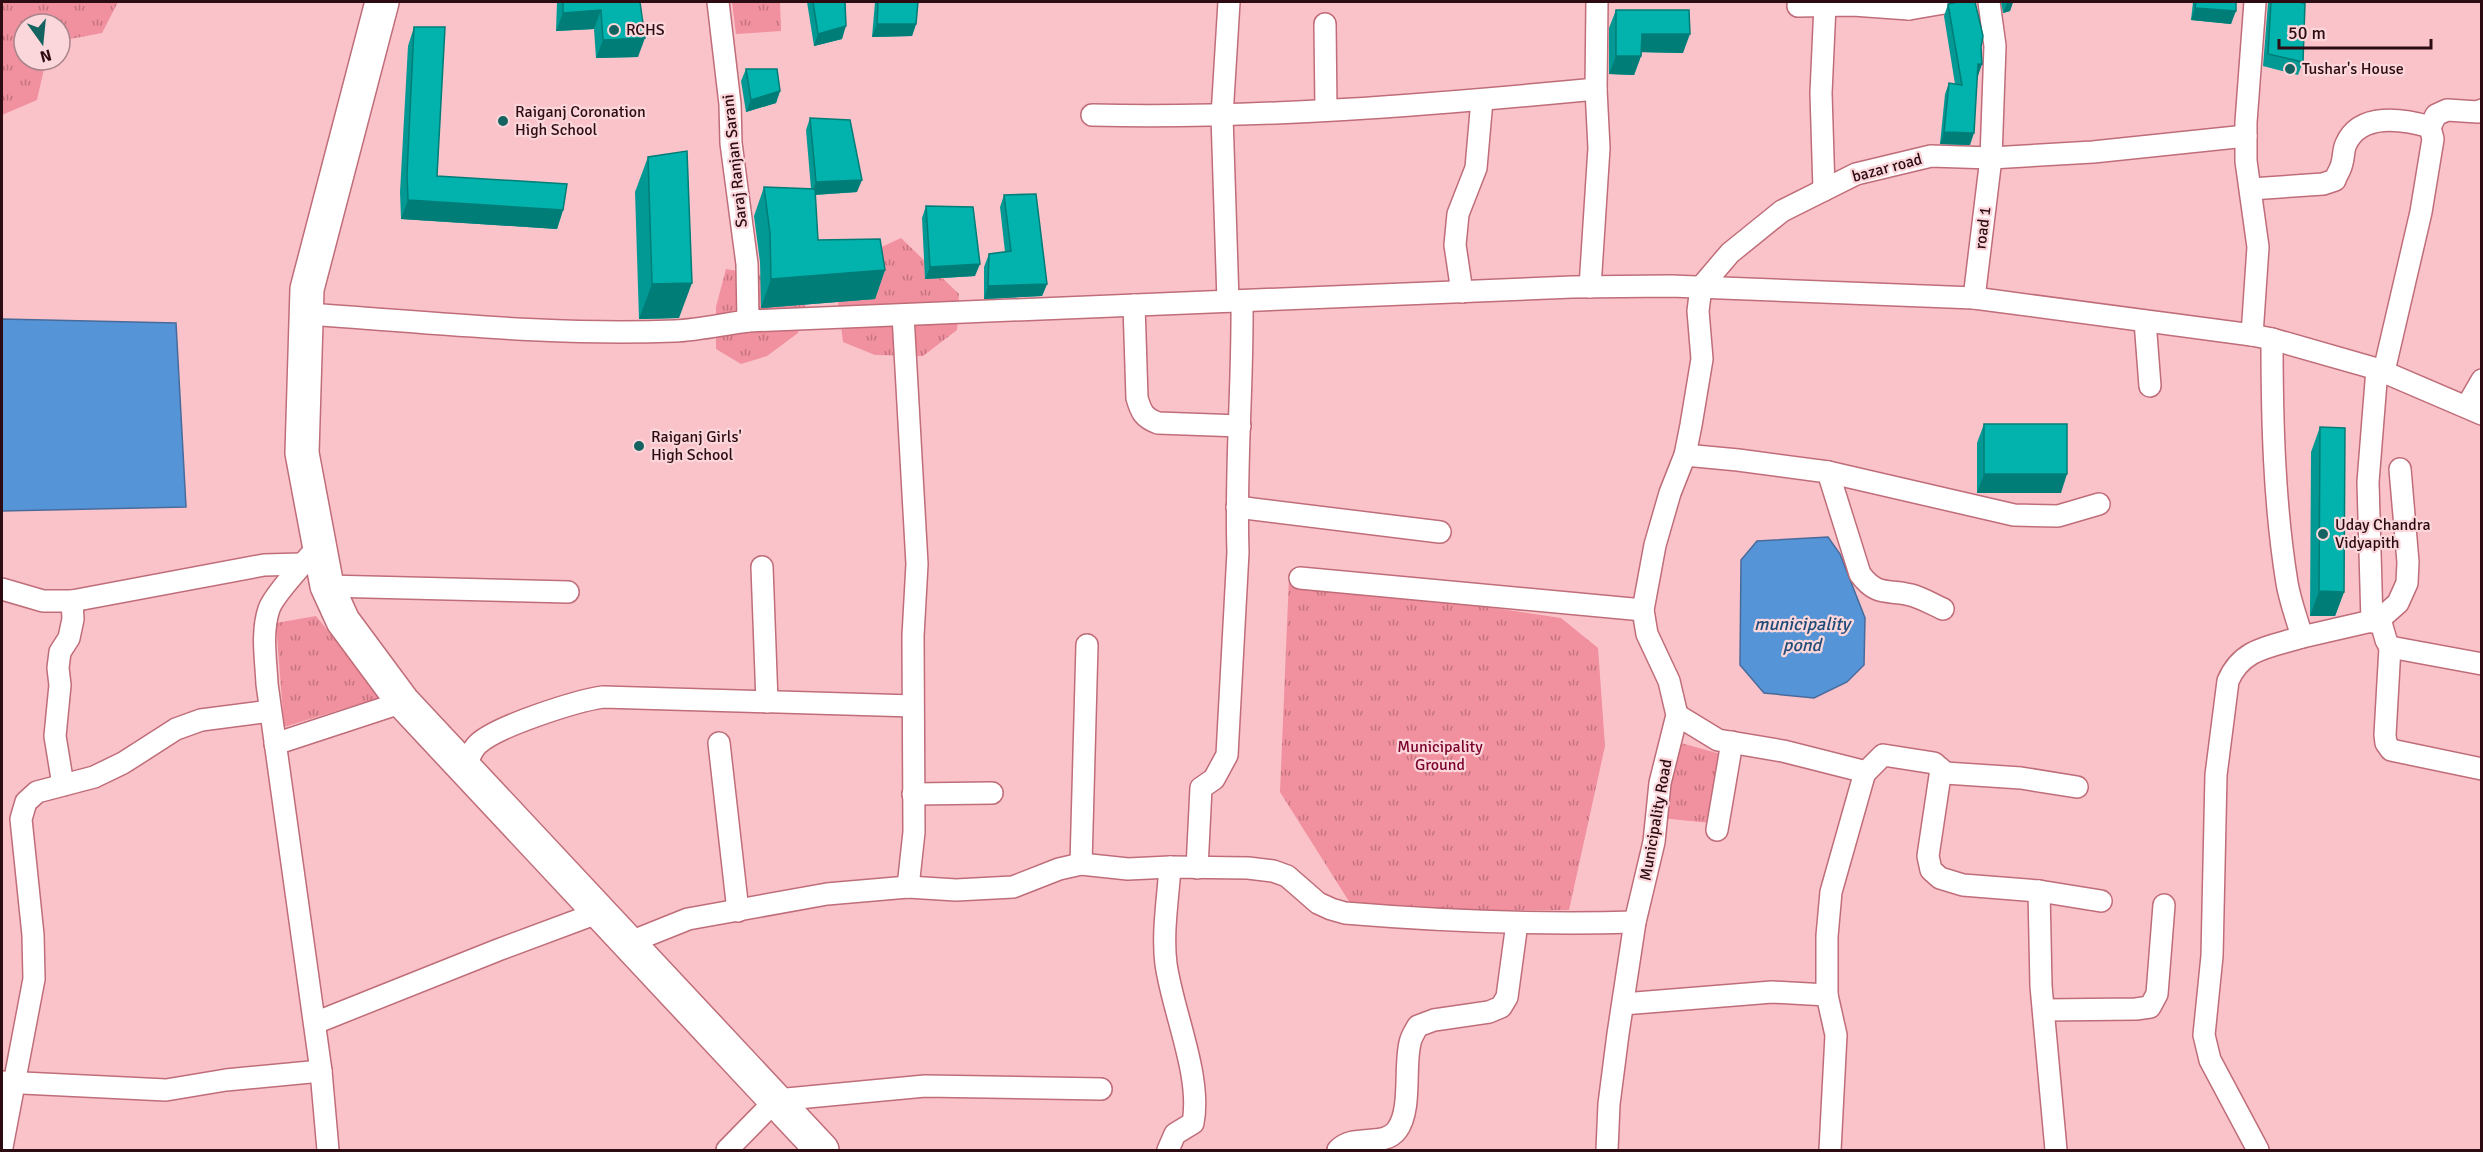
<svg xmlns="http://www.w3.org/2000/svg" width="2483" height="1152" viewBox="0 0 2483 1152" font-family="Signika,sans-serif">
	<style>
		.park { fill: url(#park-tufts) }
		.water { fill: #5594d6; stroke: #496b9b; stroke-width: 1.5 }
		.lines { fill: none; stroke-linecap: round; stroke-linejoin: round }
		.street-casing { stroke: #bf6d79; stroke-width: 24 }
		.primary-casing { stroke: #bf6d79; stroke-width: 36 }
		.street { stroke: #fff; stroke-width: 21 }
		.primary { stroke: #fff; stroke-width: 33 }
		.wall { fill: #029994 }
		.shaded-wall { fill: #017d78 }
		.building { fill: #02b2ac; stroke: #017d78; stroke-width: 1.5 }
		.poi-dot { fill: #156360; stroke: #fbd6da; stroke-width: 2 }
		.labels { text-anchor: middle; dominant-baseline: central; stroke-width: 4.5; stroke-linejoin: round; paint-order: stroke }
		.poi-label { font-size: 16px; fill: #2c0c12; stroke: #fbd6da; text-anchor: start }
		.street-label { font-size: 16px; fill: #2c0c12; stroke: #fbd6da }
		.park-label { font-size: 16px; fill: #7b012d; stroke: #fbd6da }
		.water-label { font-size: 18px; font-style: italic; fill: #1d4a76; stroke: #fbd6da }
	</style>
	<defs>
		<pattern id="park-tufts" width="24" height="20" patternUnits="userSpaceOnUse" patternTransform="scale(1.5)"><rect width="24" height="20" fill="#f1909e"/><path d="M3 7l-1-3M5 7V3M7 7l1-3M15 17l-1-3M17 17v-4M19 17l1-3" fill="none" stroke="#c3747f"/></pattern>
	</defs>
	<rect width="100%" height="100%" fill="#fac3c9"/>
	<g class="park">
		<path d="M2 2H118L102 33 60 41V24H24V60H46L37 100 2 115Z"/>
		<path d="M732 2H780L781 31 736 34Z"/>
		<path d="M901 238 959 294 957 330 923 356 875 355 843 342 834 269Z"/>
		<path d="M726 269 785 279 809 292 798 333 767 356 741 364 716 349V307Z"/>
		<path d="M1289 577 1561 618 1598 648 1605 746 1569 910 1355 911 1280 792Z"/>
		<path d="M316 616 382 697 284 727 276 623Z"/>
		<path d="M1681 743 1724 755 1710 823 1661 818Z"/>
	</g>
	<g class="water">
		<path d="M2 319 176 323 186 507 2 511Z"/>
		<path d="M1828 537 1840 554 1865 618 1864 665 1847 682 1814 698 1764 693 1740 665 1741 560 1757 541Z"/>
	</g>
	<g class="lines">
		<g class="street-casing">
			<g id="street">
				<path d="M718 2 730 104 731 143 747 264 748 321"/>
				<path d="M1908 2 1909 9 1950 2"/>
				<path d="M1798 6 1853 5 1909 9"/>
				<path d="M1325 24 1326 110"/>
				<path d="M1092 115C1260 119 1428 105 1596 89"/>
				<path d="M2430 127 2436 115 2447 110 2478 112 2482 110"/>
				<path d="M2251 189 2323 184 2335 180C2337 174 2341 169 2342 163 2344 157 2343 150 2346 144 2360 112 2403 119 2430 127L2433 139 2421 212 2384 371"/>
				<path d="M1824 190 1821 93 1825 5"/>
				<path d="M1590 287 1599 148 1596 89 1597 2"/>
				<path d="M1462 292 1455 245 1458 214 1476 168 1482 100"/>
				<path d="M1974 298 1991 158 2093 152 2246 136"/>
				<path d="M1228 301 1222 116 1229 2"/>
				<path d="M1134 305 1137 398C1141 412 1144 418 1158 423L1240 426"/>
				<path d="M306 314C428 322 552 336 675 331 699 330 724 324 748 321L1572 287 1671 286 1974 298 2252 335 2272 339 2377 369 2482 414"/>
				<path d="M903 315 917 564 913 636 914 832 908 887"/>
				<path d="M2145 321 2150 386"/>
				<path d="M2252 335 2258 247 2246 161V122L2255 2"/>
				<path d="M2467 406 2482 380"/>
				<path d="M1685 455 1738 460 1828 472 1860 574C1877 597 1887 589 1911 595 1922 598 1932 604 1943 609"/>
				<path d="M1828 472 2014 515 2058 516 2099 504"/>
				<path d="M1237 507 1440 532"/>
				<path d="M318 547C307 559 273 596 269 609 261 633 266 660 267 684L321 1071 328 1150"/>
				<path d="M762 567 767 702"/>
				<path d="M1300 578 1643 610"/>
				<path d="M327 586 568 592"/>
				<path d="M2 589 43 601H72L264 565 302 564"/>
				<path d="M2380 619 2398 603 2407 583 2408 562 2400 469"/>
				<path d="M2372 622 2368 482 2377 369"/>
				<path d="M2302 637 2380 619 2386 640 2390 647 2482 664"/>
				<path d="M2390 647 2385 735 2386 743 2391 750 2482 769"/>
				<path d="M1677 715 1718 740 1783 751 1866 772 1883 755 1934 763 1945 773 2021 778 2077 787"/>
				<path d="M719 743 738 911"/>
				<path d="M275 744 403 702"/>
				<path d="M464 768C468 761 472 749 478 744 497 726 576 701 603 697L913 706"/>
				<path d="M1941 769 1928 856 1931 870 1940 878 1963 885 2039 891 2101 901"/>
				<path d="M63 785 55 736 60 685 58 668 60 652 69 638 73 619 72 601"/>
				<path d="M913 794 992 793"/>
				<path d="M1717 830 1732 742"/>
				<path d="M1081 864 1087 645"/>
				<path d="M1197 868 1201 788 1214 779 1227 755 1238 552C1235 468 1243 385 1242 301"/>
				<path d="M2039 891 2041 986 2056 1150"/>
				<path d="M628 943 688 919 827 894 908 887 956 890 1013 887 1059 869 1081 864 1128 869 1170 867 1248 868 1273 871 1287 876 1318 903 1331 909 1345 913C1442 921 1539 925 1635 922"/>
				<path d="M1827 995 1836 1035 1830 1150"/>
				<path d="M1623 1004 1772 992 1827 995V936L1831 892 1865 772"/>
				<path d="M2044 1010 2136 1009 2150 1007 2157 994 2164 905"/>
				<path d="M315 1023 498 950 600 912"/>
				<path d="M2 1082 166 1090 226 1080 321 1071"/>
				<path d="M2 1147 34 979 33 935 21 819 26 802 37 792 94 777 123 763 176 729 201 720 270 711"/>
				<path d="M727 1150 776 1100 925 1086 1101 1089"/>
				<path d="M1168 1150 1175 1134 1193 1123C1202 1076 1173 1013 1166 964 1162 933 1168 899 1170 867"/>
				<path d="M1338 1150C1354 1133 1384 1148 1397 1130 1412 1110 1404 1067 1410 1043 1411 1037 1415 1031 1418 1026L1434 1020 1489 1012 1501 1007 1507 997 1517 923"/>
				<path d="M1607 1150 1609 1104 1618 1034 1635 922 1654 842 1660 783 1677 715 1669 681 1647 634 1643 610 1655 545 1670 493 1685 455 1691 425 1702 359 1698 311 1701 287 1730 253 1782 211 1856 174 1931 156 1991 158 1995 46 1989 2"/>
				<path d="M2258 1150 2210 1060 2204 1035 2212 956 2216 775 2228 681C2242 648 2270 647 2302 637 2297 619 2290 601 2287 583 2274 503 2272 420 2272 339"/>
			</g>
		</g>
		<g class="primary-casing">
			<path id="primary" d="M382 2 307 289 302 453 327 586 343 621 403 702 822 1150"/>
		</g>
		<use href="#street" class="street"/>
		<use href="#primary" class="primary"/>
	</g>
	<g class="wall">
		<path d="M557 2H640L638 57 596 58 594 29 556 31Z"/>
		<path d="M807 2H845L842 39 814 46Z"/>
		<path d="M875 2H918L916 24 912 36 872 37Z"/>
		<path d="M2001 2H2013L2010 11 2003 13Z"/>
		<path d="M2193 2H2236L2231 24 2191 20Z"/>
		<path d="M2267 2H2302L2303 62 2298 75 2263 66 2268 3Z"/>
		<path d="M1948 4 1981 47 1982 64 1977 76 1970 145 1940 144 1945 94 1949 83 1955 84 1944 16Z"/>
		<path d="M1616 10 1683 53 1641 52V56L1634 75 1609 74V28Z"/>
		<path d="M414 27 437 176 563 210 557 229 401 219 400 192 408 46Z"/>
		<path d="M746 69 780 91 776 103 746 112 741 81Z"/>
		<path d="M810 118 857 192 815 195 818 240 885 270 875 299 761 308 760 262 754 216 764 187 811 189 806 130Z"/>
		<path d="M648 157 679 318 639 319 635 192Z"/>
		<path d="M1004 195 1047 284 1042 296 984 299V267L989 254 1005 252 1000 207Z"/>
		<path d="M926 206 975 276 925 279 922 218Z"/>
		<path d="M1984 424 2061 493H1977V443Z"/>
		<path d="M2320 427 2344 592 2335 616H2310L2311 452Z"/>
	</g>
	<g class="shaded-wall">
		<path d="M2013 2 2010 11 2003 13 2007 3Z"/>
		<path d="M2195 8 2236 11 2231 24 2191 20Z"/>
		<path d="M601 10 594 29 556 31 563 13Z"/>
		<path d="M877 24H916L912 36 872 37Z"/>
		<path d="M846 26 842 39 814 46 818 34Z"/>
		<path d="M1642 34H1690L1683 53 1635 52Z"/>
		<path d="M645 38 638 57 596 58 603 40Z"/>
		<path d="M1616 56H1641L1634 75 1609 74Z"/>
		<path d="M1978 64H1982L1978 76H1973Z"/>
		<path d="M780 91 776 103 746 112 751 100Z"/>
		<path d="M1944 132 1974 133 1970 145 1940 144Z"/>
		<path d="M862 180 857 192 811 195 816 182Z"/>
		<path d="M408 200 563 210 557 229 401 219Z"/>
		<path d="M980 264 975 276 925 279 930 267Z"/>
		<path d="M885 270 875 299 761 308 771 279Z"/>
		<path d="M692 283 679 318 639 319 652 284Z"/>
		<path d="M1047 284 1042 296 984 299 988 286Z"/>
		<path d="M1984 474H2067L2061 493H1977Z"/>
		<path d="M2319 591 2344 592 2335 616H2310Z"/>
	</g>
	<g class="building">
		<path d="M563 2H640L645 38 603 40 601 10 563 13Z"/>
		<path d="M813 2H845L846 26 818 34Z"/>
		<path d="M878 2H918L916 24H877Z"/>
		<path d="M1958 2H1975L1983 36 1981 47 1982 64H1978L1974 133 1944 132 1949 83 1962 85 1948 4Z"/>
		<path d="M2196 2H2236V11L2195 8Z"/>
		<path d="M2271 2H2302V3H2305L2303 62 2268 54Z"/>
		<path d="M1616 10H1689L1690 34H1642L1641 56H1616Z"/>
		<path d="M414 27H445L437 176 567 184 563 210 408 200 407 174Z"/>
		<path d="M746 69H777L780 91 751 100Z"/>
		<path d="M810 118 850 120 862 180 816 182Z"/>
		<path d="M687 151 692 283 652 284 648 157Z"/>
		<path d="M764 187 815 189 818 240 880 239 885 270 771 279 770 233Z"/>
		<path d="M1036 194 1047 284 988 286 989 254 1011 251 1004 195Z"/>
		<path d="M926 206 973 207 980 264 930 267Z"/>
		<rect x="1984" y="424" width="83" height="50"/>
		<path d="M2320 427 2345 428 2344 592 2319 591Z"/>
	</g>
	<g class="poi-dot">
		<circle cx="614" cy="30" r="6"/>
		<circle cx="2290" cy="69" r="6"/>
		<circle cx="503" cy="121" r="6"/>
		<circle cx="639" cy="446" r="6"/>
		<circle cx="2323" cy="534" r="6"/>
	</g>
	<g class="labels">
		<g class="poi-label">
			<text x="626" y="30">RCHS</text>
			<text x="2302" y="69">Tushar's House</text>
			<text x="515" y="112">Raiganj Coronation<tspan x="515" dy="18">High School</tspan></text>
			<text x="651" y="437">Raiganj Girls'<tspan x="651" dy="18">High School</tspan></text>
			<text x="2335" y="525">Uday Chandra<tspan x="2335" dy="18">Vidyapith</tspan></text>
		</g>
		<g class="street-label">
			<text transform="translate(735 161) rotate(-96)">Saraj Ranjan Sarani</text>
			<text transform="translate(1887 168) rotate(-15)">bazar road</text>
			<text transform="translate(1983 228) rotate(-83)">road 1</text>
			<text transform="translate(1656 820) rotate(-80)">Municipality Road</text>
		</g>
		<g class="park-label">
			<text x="1440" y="747">Municipality<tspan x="1440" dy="18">Ground</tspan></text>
		</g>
		<g class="water-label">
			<text x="1802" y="624">municipality<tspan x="1802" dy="21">pond</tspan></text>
		</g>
	</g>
	<rect width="2483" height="1152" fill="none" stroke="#2c0c12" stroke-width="6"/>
	<g transform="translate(42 42) rotate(165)"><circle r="28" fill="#fbd6da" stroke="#a8858a" stroke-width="1.5"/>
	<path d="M0-4.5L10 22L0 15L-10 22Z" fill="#156360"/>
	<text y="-9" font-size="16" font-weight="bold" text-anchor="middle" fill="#2c0c12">N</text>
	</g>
	<path d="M2279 39v9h152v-9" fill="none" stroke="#2c0c12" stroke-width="3"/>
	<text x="2288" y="39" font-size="18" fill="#2c0c12" stroke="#fbd6da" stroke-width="4.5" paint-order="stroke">50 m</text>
</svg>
